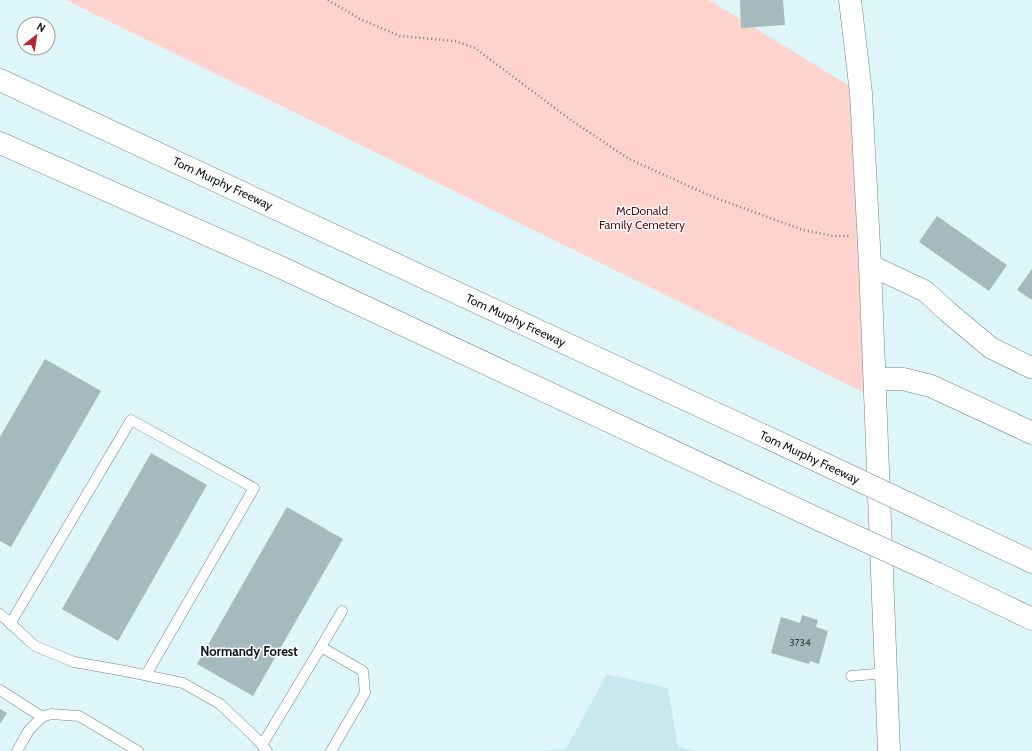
<svg xmlns="http://www.w3.org/2000/svg" width="1032" height="751" viewBox="0 0 1032 751" font-family="Cabin,sans-serif">
	<style>
		.built { fill: #c8e7ef }
		.green { fill: #fed3ce }
		.building { fill: #a4babf }
		.lines { fill: none; stroke-linecap: round; stroke-linejoin: round }
		.service-casing { stroke: #708589; stroke-width: 11 }
		.minor-casing { stroke: #708589; stroke-width: 22 }
		.tertiary-casing { stroke: #708589; stroke-width: 23 }
		.secondary-casing { stroke: #708589; stroke-width: 23 }
		.motorway-casing { stroke: #708589; stroke-width: 23 }
		.path { stroke: #738286; stroke-width: 2.5; stroke-dasharray: 1 3; stroke-linecap: butt }
		.service { stroke: #fff; stroke-width: 10 }
		.minor { stroke: #fff; stroke-width: 21 }
		.tertiary { stroke: #fff; stroke-width: 22 }
		.secondary { stroke: #fff; stroke-width: 22 }
		.motorway { stroke: #fff; stroke-width: 22 }
		.motorway-bridge-casing { stroke: #708589; stroke-width: 23; stroke-linecap: butt }
		.motorway-bridge { stroke: #fff; stroke-width: 22 }
		.labels { text-anchor: middle; dominant-baseline: central; stroke-width: 3; stroke-linejoin: round; paint-order: stroke }
		.number-label { font-size: 10px; fill: #344042 }
		.street-label { font-size: 12px; fill: #0f1719; stroke: #fff }
		.park-label { font-size: 12px; fill: #6a0c10; stroke: #fff }
		.neighbourhood-label { font-size: 13px; font-weight: bold; fill: #0f1719; stroke: #fff }
	</style>
	<rect width="100%" height="100%" fill="#def5fa"/>
	<path class="built" d="M607 674 668 688 678 747 695 751H536L566 749Z"/>
	<path class="green" d="M66 0H709L861 93 881 401Z"/>
	<g class="building">
		<path d="M740 0H783L785 25 741 28Z"/>
		<path d="M937 216 1007 265 989 291 919 242Z"/>
		<path d="M1032 269V300L1017 290Z"/>
		<path d="M45 359 101 391 11 547 0 541V437Z"/>
		<path d="M151 453 207 485 118 641 62 609Z"/>
		<path d="M287 507 343 539 253 696 197 664Z"/>
		<path d="M802 615 818 620 816 627 828 631 819 664 810 661 809 664 771 653 781 617 800 623Z"/>
		<path d="M0 709 7 713 0 724Z"/>
	</g>
	<g class="lines">
		<g class="service-casing">
			<g id="service">
				<path d="M0 614 35 646 74 662 125 671 183 683 220 704 256 738 267 751"/>
				<path d="M10 624 131 420 254 488 146 675"/>
				<path d="M321 647 342 611"/>
				<path d="M851 676 886 673"/>
				<path d="M0 690 42 717"/>
				<path d="M262 745 321 647 363 671 365 693 331 751"/>
				<path d="M17 751 29 730 42 717 51 714 79 716 138 751"/>
			</g>
		</g>
		<g class="minor-casing">
			<path id="minor" d="M870 265 925 291 948 312 991 348 1032 368"/>
		</g>
		<g class="tertiary-casing">
			<path id="tertiary" d="M875 379H903L931 386 1032 433"/>
		</g>
		<g class="secondary-casing">
			<path id="secondary" d="M850 0 861 93 870 265 889 751"/>
		</g>
		<g class="motorway-casing">
			<g id="motorway">
				<path d="M0 80 820 462"/>
				<path d="M0 143 280 267 822 521"/>
				<path d="M939 518 1032 562"/>
				<path d="M938 574 1032 619"/>
			</g>
		</g>
		<path class="path" d="M328 0 360 19 400 36 455 41 475 48 571 120 629 159 713 197 803 230 833 236H850"/>
		<use href="#service" class="service"/>
		<use href="#minor" class="minor"/>
		<use href="#tertiary" class="tertiary"/>
		<use href="#secondary" class="secondary"/>
		<use href="#motorway" class="motorway"/>
		<g class="motorway-bridge-casing">
			<g id="motorway-bridge">
				<path d="M820 462 939 518"/>
				<path d="M822 521 938 574"/>
			</g>
		</g>
		<use href="#motorway-bridge" class="motorway-bridge"/>
	</g>
	<g class="labels">
		<g class="number-label">
			<text x="800" y="642">3734</text>
		</g>
		<g class="street-label">
			<text transform="translate(223 183) rotate(25)">Tom Murphy Freeway</text>
			<text transform="translate(516 320) rotate(25)">Tom Murphy Freeway</text>
			<text transform="translate(810 457) rotate(25)">Tom Murphy Freeway</text>
		</g>
		<g class="park-label">
			<text x="642" y="210">McDonald<tspan x="642" dy="14">Family Cemetery</tspan></text>
		</g>
		<g class="neighbourhood-label">
			<text x="249" y="651">Normandy Forest</text>
		</g>
	</g>
	<g transform="translate(36 36) rotate(30)"><circle r="19" fill="#ffffff" stroke="#9fa2a3"/>
	<path d="M0-3L7 15L0 10L-7 15Z" fill="#b9292b"/>
	<text y="-6" font-size="11" font-weight="bold" text-anchor="middle" fill="#0f1719">N</text>
	</g>
</svg>
